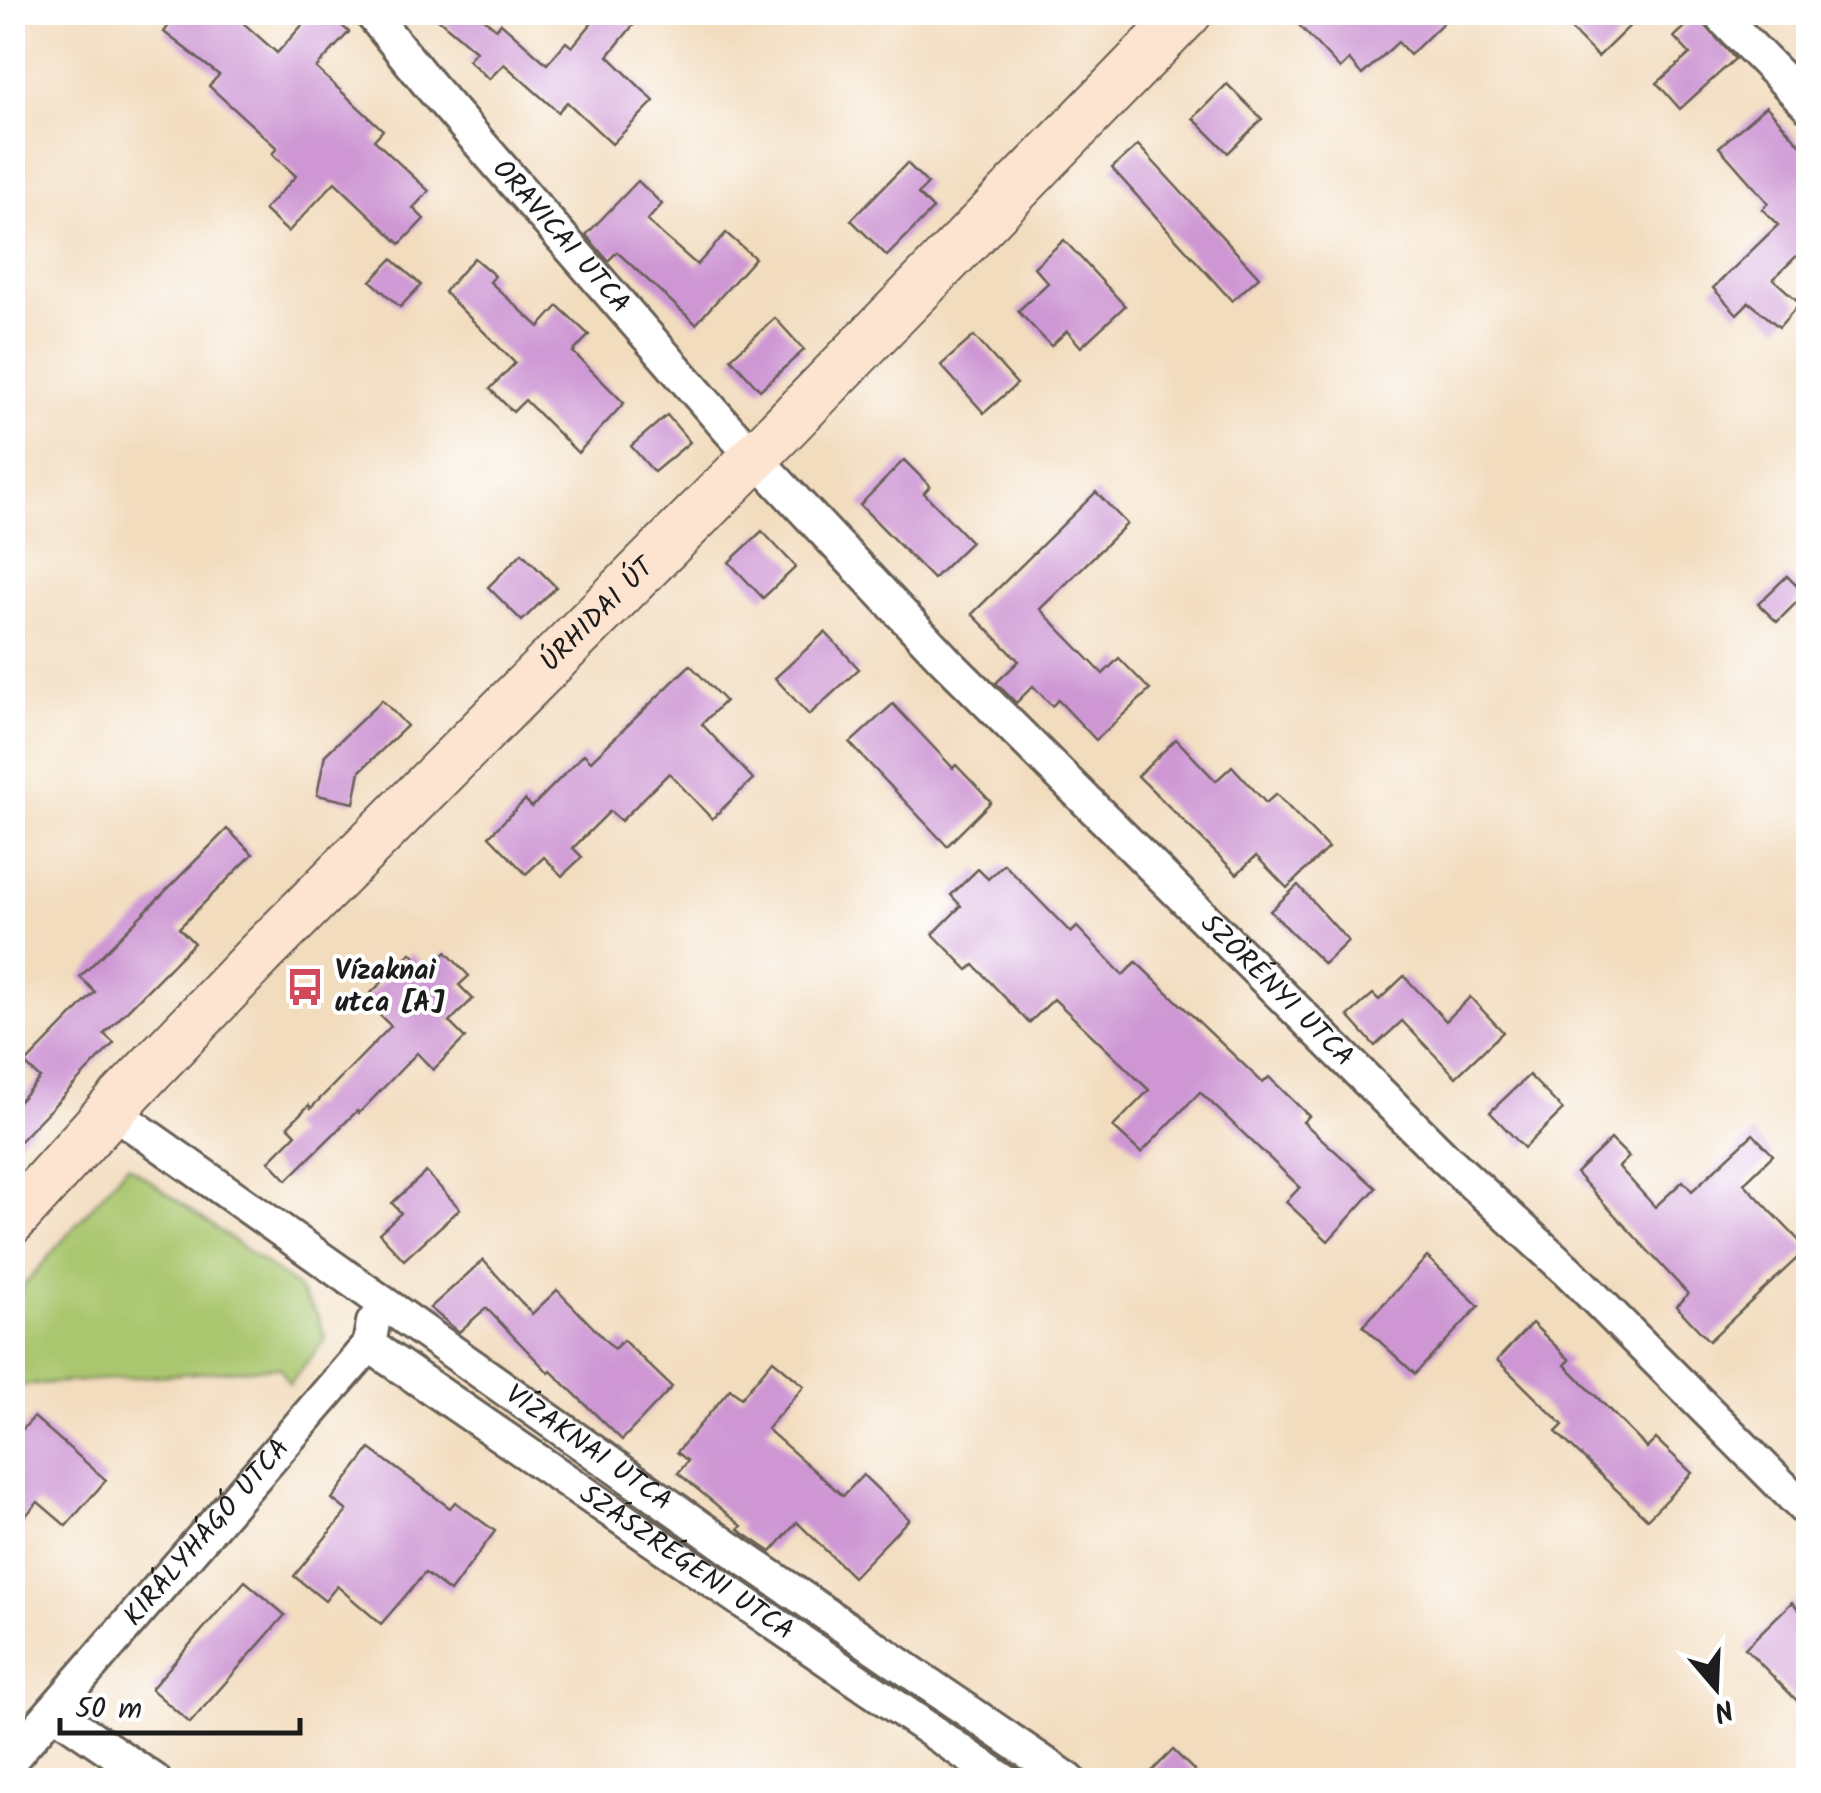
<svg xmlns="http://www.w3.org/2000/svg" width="1821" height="1793" viewBox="0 0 1821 1793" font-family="Kalam,sans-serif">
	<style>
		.green { fill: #aac76f; stroke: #637246; stroke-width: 2.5 }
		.building { fill: #ce97d4 }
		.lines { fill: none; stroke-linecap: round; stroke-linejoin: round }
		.street-casing { stroke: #675f55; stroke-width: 38 }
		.secondary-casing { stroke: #675f55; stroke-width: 52 }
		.street { stroke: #fff; stroke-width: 32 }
		.secondary { stroke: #fde4d0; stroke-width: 48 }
		.labels { text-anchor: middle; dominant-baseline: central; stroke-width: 8; stroke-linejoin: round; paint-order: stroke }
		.street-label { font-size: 28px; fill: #1c1c1c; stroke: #fff }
		.poi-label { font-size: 28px; font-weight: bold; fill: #1c1c1c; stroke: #fff; text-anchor: start }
	</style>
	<rect width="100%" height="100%" fill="#fff"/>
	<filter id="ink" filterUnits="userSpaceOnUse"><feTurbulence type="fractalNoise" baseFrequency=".01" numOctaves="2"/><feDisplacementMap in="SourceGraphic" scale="20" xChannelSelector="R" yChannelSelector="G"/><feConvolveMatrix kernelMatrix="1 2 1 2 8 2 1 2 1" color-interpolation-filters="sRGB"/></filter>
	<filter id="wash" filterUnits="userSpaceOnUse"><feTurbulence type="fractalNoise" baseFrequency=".0048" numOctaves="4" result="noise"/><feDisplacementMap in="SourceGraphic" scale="40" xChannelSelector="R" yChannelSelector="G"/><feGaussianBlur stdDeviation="2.25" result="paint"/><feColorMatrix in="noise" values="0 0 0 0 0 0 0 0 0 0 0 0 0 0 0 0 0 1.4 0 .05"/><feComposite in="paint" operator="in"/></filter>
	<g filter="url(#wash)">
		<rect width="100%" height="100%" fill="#f2dcbe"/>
		<path class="green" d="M128 1165 296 1286 317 1315 326 1339 289 1384 280 1367 13 1386V1298Z"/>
		<g id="blocks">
			<g class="building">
				<path d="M179 12H231L277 53 314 12H327L349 32 316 68 383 130 374 140 429 191 413 208 424 219 400 244 335 182 288 232 264 210 296 176 272 154 277 148 209 86 219 75 164 32Z"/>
				<path d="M430 12H476L496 29 501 23 547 64 566 42 572 47 601 12H644L608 56 654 101 612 144 567 102 558 112 504 64 489 79 468 60 476 51Z"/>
				<path d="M1287 12H1454L1410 55 1398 42 1362 75 1349 60 1340 69Z"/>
				<path d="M1554 12H1644L1598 57Z"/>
				<path d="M1697 16 1735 59 1680 109 1657 83 1690 54 1674 37Z"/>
				<path d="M1227 84 1262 119 1228 153 1193 118Z"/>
				<path d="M1766 106 1808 153V245L1773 279 1800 303 1779 327 1749 302 1737 314 1713 288 1778 225 1762 209 1768 203 1719 147Z"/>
				<path d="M1138 145 1259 277 1232 301 1112 168Z"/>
				<path d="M907 163 928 184 918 194 933 209 887 256 851 220Z"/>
				<path d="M638 181 662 204 647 221 697 265 726 233 755 258 696 324 617 252 608 261 586 235Z"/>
				<path d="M1064 240 1125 306 1081 347 1067 331 1051 346 1018 311 1048 283 1034 267Z"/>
				<path d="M474 258 495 276 490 282 539 327 558 306 589 335 573 352 624 403 578 453 525 400 513 412 490 389 515 363 444 292Z"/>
				<path d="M392 259 421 285 400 307 371 281Z"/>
				<path d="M775 318 804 350 760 390 731 358Z"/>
				<path d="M974 336 1017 384 984 413 941 365Z"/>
				<path d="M667 415 690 442 654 472 631 446Z"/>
				<path d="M904 460 930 486 924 493 971 542 933 579 860 505Z"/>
				<path d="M1096 492 1127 524 1040 609 1103 674 1119 658 1150 690 1096 740 1058 700 1052 706 1033 686 1016 703 996 683 1019 661 972 614Z"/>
				<path d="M762 531 796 567 763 598 729 562Z"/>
				<path d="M522 553 556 587 522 621 488 587Z"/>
				<path d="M1787 576 1805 594 1777 622 1758 604Z"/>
				<path d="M825 632 859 669 809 715 775 678Z"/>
				<path d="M690 665 725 701 702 724 753 779 712 819 669 773 621 821 610 811 573 848 582 857 562 876 544 857 526 874 489 836 525 800 532 807 584 754 591 761Z"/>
				<path d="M382 700 407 726 360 771 354 803 317 795 325 755Z"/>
				<path d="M893 704 953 768 956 765 991 802 947 846 850 743Z"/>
				<path d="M1176 739 1216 781 1232 766 1266 803 1276 794 1328 848 1287 888 1256 856 1237 874 1138 776Z"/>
				<path d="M227 829 253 854 179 928 194 943 104 1034 114 1043 12 1149V1109L40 1078 25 1064 95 992 80 977Z"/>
				<path d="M1004 864 1071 933 1077 927 1123 975 1136 962 1263 1083 1269 1077 1309 1116 1303 1122 1376 1188 1328 1241 1286 1202 1300 1187 1200 1092 1141 1153 1113 1127 1149 1090 1054 999 1029 1023 974 965 968 970 933 934 961 906 951 895 978 869 988 879Z"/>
				<path d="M1298 885 1348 941 1324 964 1270 911Z"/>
				<path d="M446 952 469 976 459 985 473 999 449 1022 465 1038 433 1070 417 1053 359 1113 357 1111 287 1180 269 1161 296 1134 288 1126 309 1105 311 1108 391 1026 364 1000 411 953 428 970Z"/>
				<path d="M1404 976 1446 1021 1470 997 1503 1032 1456 1077 1402 1021 1375 1046 1348 1016 1373 994 1379 1000Z"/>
				<path d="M1529 1075 1563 1110 1524 1148 1490 1112Z"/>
				<path d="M1753 1134 1773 1155 1744 1183 1807 1249 1709 1341 1676 1306 1688 1294 1576 1173 1611 1139 1629 1157 1619 1167 1655 1207 1683 1181 1692 1191Z"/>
				<path d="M426 1172 460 1209 404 1260 379 1233 401 1213 392 1203Z"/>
				<path d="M1427 1257 1479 1306 1415 1374 1363 1326Z"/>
				<path d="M483 1260 532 1314 557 1290 614 1349 623 1340 672 1387 622 1440 551 1371 549 1373 486 1308 459 1332 430 1308Z"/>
				<path d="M1532 1323 1570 1360 1565 1365 1647 1448 1656 1439 1692 1473 1647 1519 1556 1432 1563 1425 1497 1360Z"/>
				<path d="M773 1360 804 1386 767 1429 843 1496 863 1475 909 1519 853 1577 797 1522 771 1552 743 1533 739 1529 742 1526 678 1473 688 1461 677 1452 730 1389 741 1398Z"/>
				<path d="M34 1417 106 1480 66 1526 38 1502 12 1531V1441Z"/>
				<path d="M370 1449 450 1508 455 1502 495 1531 450 1592 425 1573 381 1624 337 1586 325 1601 294 1576 347 1511 332 1499Z"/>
				<path d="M245 1581 285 1615 190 1723 151 1689Z"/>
				<path d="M1792 1602 1808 1620V1712L1745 1648Z"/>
				<path d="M1173 1750 1204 1780H1143Z"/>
			</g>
		</g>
	</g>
	<g filter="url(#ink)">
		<use href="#blocks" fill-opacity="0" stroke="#675f55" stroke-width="2.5"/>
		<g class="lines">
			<g class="street-casing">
				<g id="street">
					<path id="s1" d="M370 12 430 86 729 430 944 659 1445 1158 1570 1273 1808 1512"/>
					<path d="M1717 12 1808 105"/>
					<path id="s2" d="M111 1110 738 1554 1069 1780"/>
					<path id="s3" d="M369 1345 1003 1780"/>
					<path d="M53 1711 154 1780"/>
					<path id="s4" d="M12 1758 369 1345 373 1323"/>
				</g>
			</g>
			<g class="secondary-casing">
				<g id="secondary">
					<path id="s5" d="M12 1220 111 1110 262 952 755 457 1188 12"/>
				</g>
			</g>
			<use href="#street" class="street"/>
			<use href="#secondary" class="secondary"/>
		</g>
	</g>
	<defs>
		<g id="bus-bare" transform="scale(3)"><path d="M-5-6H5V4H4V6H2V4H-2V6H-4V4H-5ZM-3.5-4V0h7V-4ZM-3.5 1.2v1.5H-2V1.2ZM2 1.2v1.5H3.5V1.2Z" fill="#d1495b" stroke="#fff" stroke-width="2.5" paint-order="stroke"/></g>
	</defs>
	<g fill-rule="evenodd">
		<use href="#bus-bare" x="305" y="987"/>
	</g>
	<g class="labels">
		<g class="street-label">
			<text stroke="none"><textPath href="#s1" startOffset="295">ORAVICAI UTCA</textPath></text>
			<text stroke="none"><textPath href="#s5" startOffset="842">ÚRHIDAI ÚT</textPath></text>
			<text stroke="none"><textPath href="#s1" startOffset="1335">SZÖRÉNYI UTCA</textPath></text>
			<text stroke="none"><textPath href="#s2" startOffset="585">VÍZAKNAI UTCA</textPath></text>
			<text stroke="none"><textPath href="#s4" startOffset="298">KIRÁLYHÁGÓ UTCA</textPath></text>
			<text stroke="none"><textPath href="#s3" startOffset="385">SZÁSZRÉGENI UTCA</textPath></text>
		</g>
		<g class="poi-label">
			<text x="335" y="971">Vízaknai<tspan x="335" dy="32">utca [A]</tspan></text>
		</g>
	</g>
	<rect width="1821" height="1793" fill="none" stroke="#fff" stroke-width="50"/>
	<g transform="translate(1716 1688) rotate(161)" stroke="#ffffff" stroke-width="8" paint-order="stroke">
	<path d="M0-8L18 38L0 25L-18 38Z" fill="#1c1c1c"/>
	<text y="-15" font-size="28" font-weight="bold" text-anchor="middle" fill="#1c1c1c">N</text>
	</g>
	<path d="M60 1718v15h240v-15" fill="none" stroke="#1c1c1c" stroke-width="5"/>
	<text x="75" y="1718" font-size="30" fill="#1c1c1c" stroke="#ffffff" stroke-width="8" paint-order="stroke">50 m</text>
</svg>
